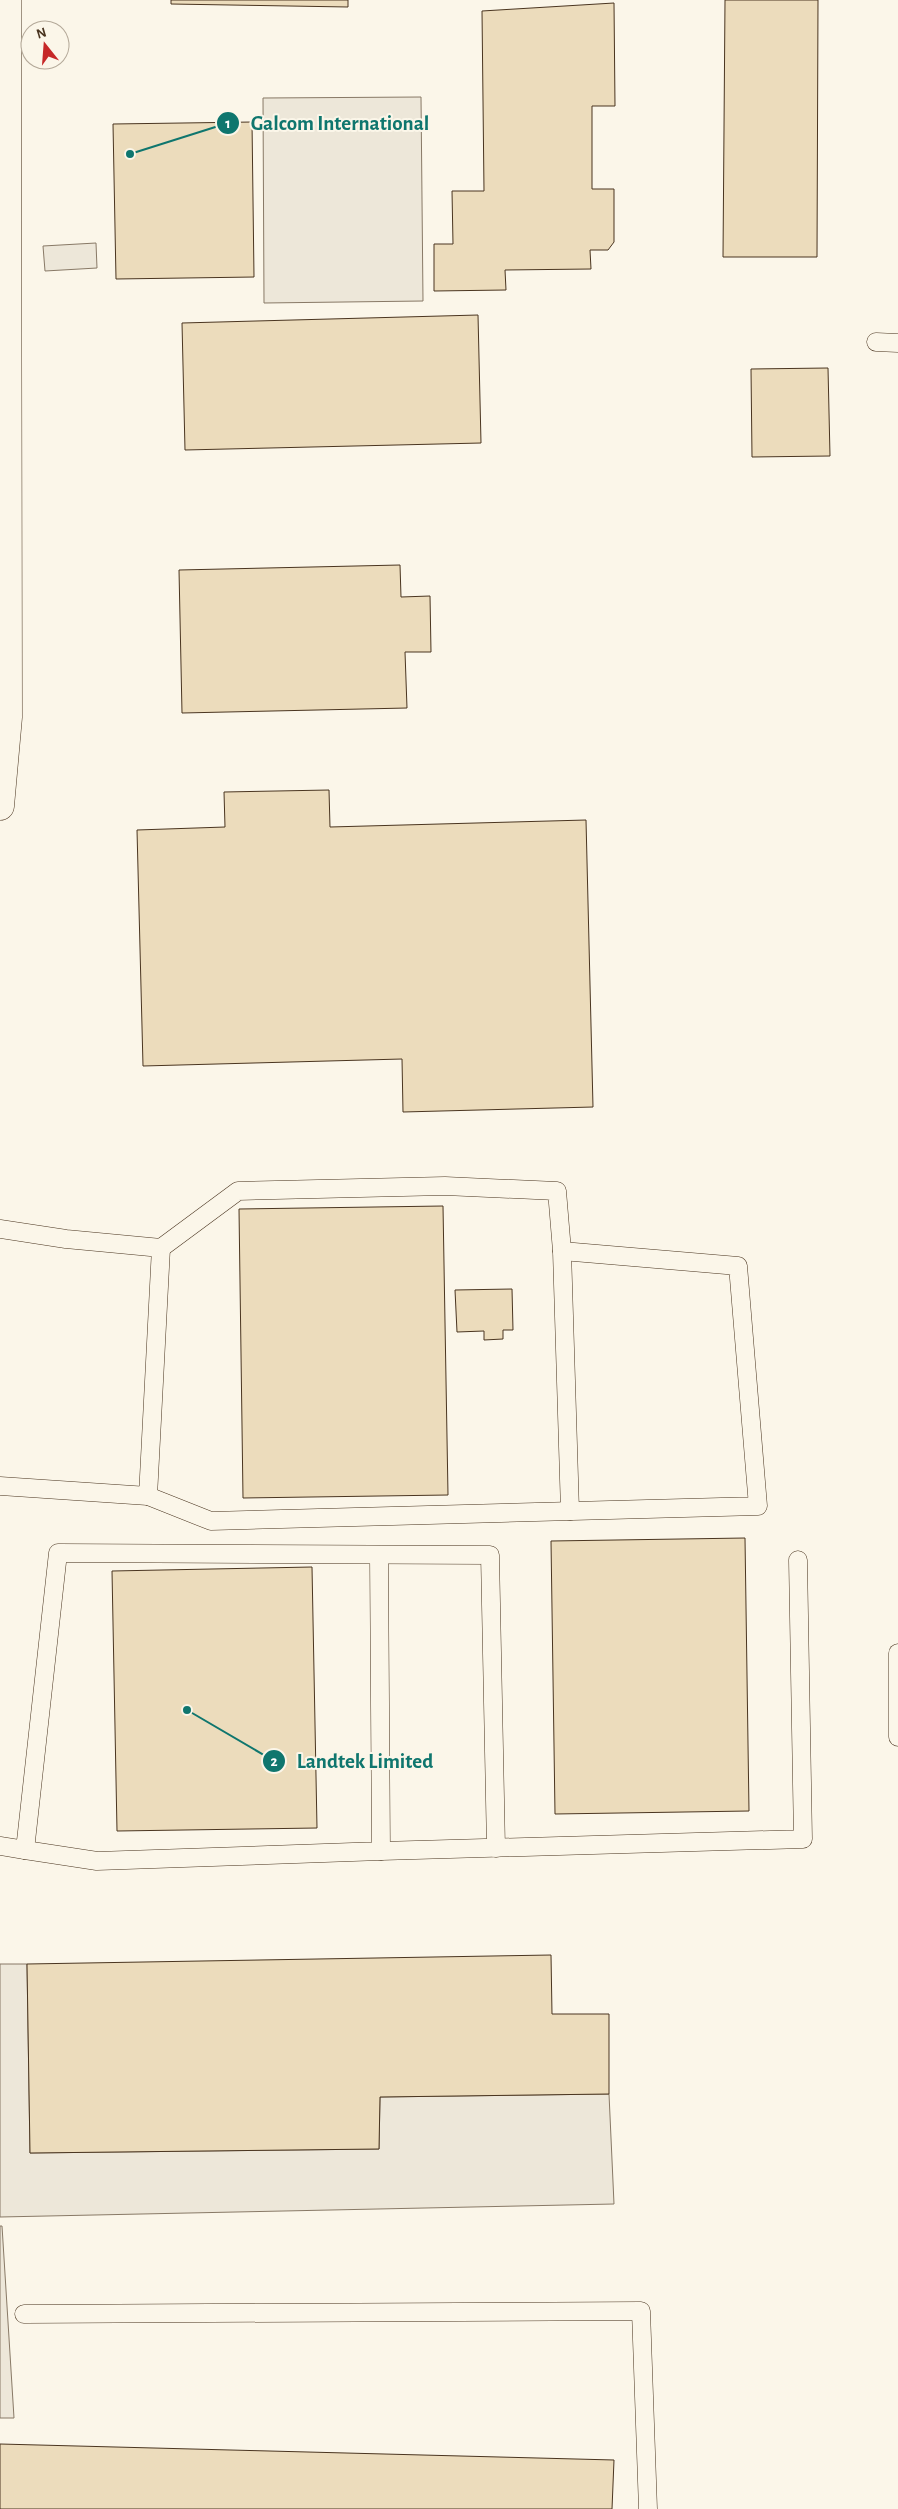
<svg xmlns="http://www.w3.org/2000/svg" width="898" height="2509" viewBox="0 0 898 2509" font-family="'Alegreya Sans',sans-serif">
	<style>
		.parking { fill: #ede7d9; stroke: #887966 }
		.building { fill: #ecdcbc; stroke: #4a3520 }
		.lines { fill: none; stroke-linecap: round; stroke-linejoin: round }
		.service-casing { stroke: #4a3520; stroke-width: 19 }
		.tertiary-casing { stroke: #4a3520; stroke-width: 29 }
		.service { stroke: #fbf6e9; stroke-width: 18 }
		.tertiary { stroke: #fbf6e9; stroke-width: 28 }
		.leader { fill: none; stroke: #0f766e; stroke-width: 2 }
		.callout-dot { fill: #0f766e; stroke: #fbf6e9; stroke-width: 2 }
		.mark-label { font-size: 15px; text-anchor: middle; font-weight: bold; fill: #fff }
		.callout-label { font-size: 21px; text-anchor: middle; font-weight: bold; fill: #0f766e; stroke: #fbf6e9; stroke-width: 4; stroke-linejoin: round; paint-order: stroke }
	</style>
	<rect width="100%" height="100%" fill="#fbf6e9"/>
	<g class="parking">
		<path d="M421 97 423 301 264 303 263 98Z"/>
		<path d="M96 243 97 268 45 271 43 246Z"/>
		<path d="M0 1964H27L30 2153 379 2149 380 2097 609 2094 614 2204 0 2217Z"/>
		<path d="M0 2226H2L14 2418H0Z"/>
	</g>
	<g class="building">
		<path d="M171 0H348V7L171 4Z"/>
		<path d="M725 0H818L817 257H723Z"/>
		<path d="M614 3 615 106H592V189H614V242L608 250H590L591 269 505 270 506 290 434 291V244H453L452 191H484L482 11Z"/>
		<path d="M252 122 254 277 116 279 113 124Z"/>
		<path d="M478 315 481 443 185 450 182 323Z"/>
		<path d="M828 368 830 456 752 457 751 369Z"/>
		<path d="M400 565 401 597 430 596 431 652H405L407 708 182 713 179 570Z"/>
		<path d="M329 790 330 827 586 820 593 1107 403 1112 402 1059 143 1066 137 830 225 827 224 792Z"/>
		<path d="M443 1206 448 1495 243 1498 239 1209Z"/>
		<path d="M512 1289 513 1330H503V1339L484 1340V1331L457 1332 455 1290Z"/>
		<path d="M745 1538 749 1811 555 1814 551 1541Z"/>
		<path d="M312 1567 317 1828 117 1831 112 1571Z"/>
		<path d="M551 1955 552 2014H609V2094L380 2097 379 2149 30 2153 27 1964Z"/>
		<path d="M0 2444 614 2460 612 2509H0Z"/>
	</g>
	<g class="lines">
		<g class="service-casing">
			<g id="service">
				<path d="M876 342 898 343"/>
				<path d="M0 1229 66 1239 161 1248 148 1496 0 1486"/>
				<path d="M562 1251 570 1511"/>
				<path d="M148 1496 211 1521 758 1506 738 1266 562 1251 557 1191 445 1186 238 1191 161 1248"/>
				<path d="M898 1653V1737"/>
				<path d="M0 1846 25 1850 58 1553 490 1555 496 1848"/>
				<path d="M25 1850 97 1861 381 1851 379 1555"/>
				<path d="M381 1851 803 1839 798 1560"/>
				<path d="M24 2314 641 2311 648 2509"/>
			</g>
		</g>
		<g class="tertiary-casing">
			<path id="tertiary" d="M0 806 8 717 7 0"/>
		</g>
		<use href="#service" class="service"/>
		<use href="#tertiary" class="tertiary"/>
	</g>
	<path class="leader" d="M130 154L228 123M187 1710L274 1761"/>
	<g class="callout-dot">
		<circle cx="130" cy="154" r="5"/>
		<circle cx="187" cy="1710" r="5"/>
		<circle cx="228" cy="123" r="12"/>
		<circle cx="274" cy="1761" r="12"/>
	</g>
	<g class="mark-label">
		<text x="228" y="128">1</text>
		<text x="274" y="1766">2</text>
	</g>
	<g class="callout-label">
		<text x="340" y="130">Galcom International</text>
		<text x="365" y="1768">Landtek Limited</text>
	</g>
	<g transform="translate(45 45) rotate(343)"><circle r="24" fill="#fbf6e9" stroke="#b4a999"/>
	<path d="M0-4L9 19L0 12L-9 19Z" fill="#c62828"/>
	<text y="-8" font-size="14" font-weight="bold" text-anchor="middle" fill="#4a3520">N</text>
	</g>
</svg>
